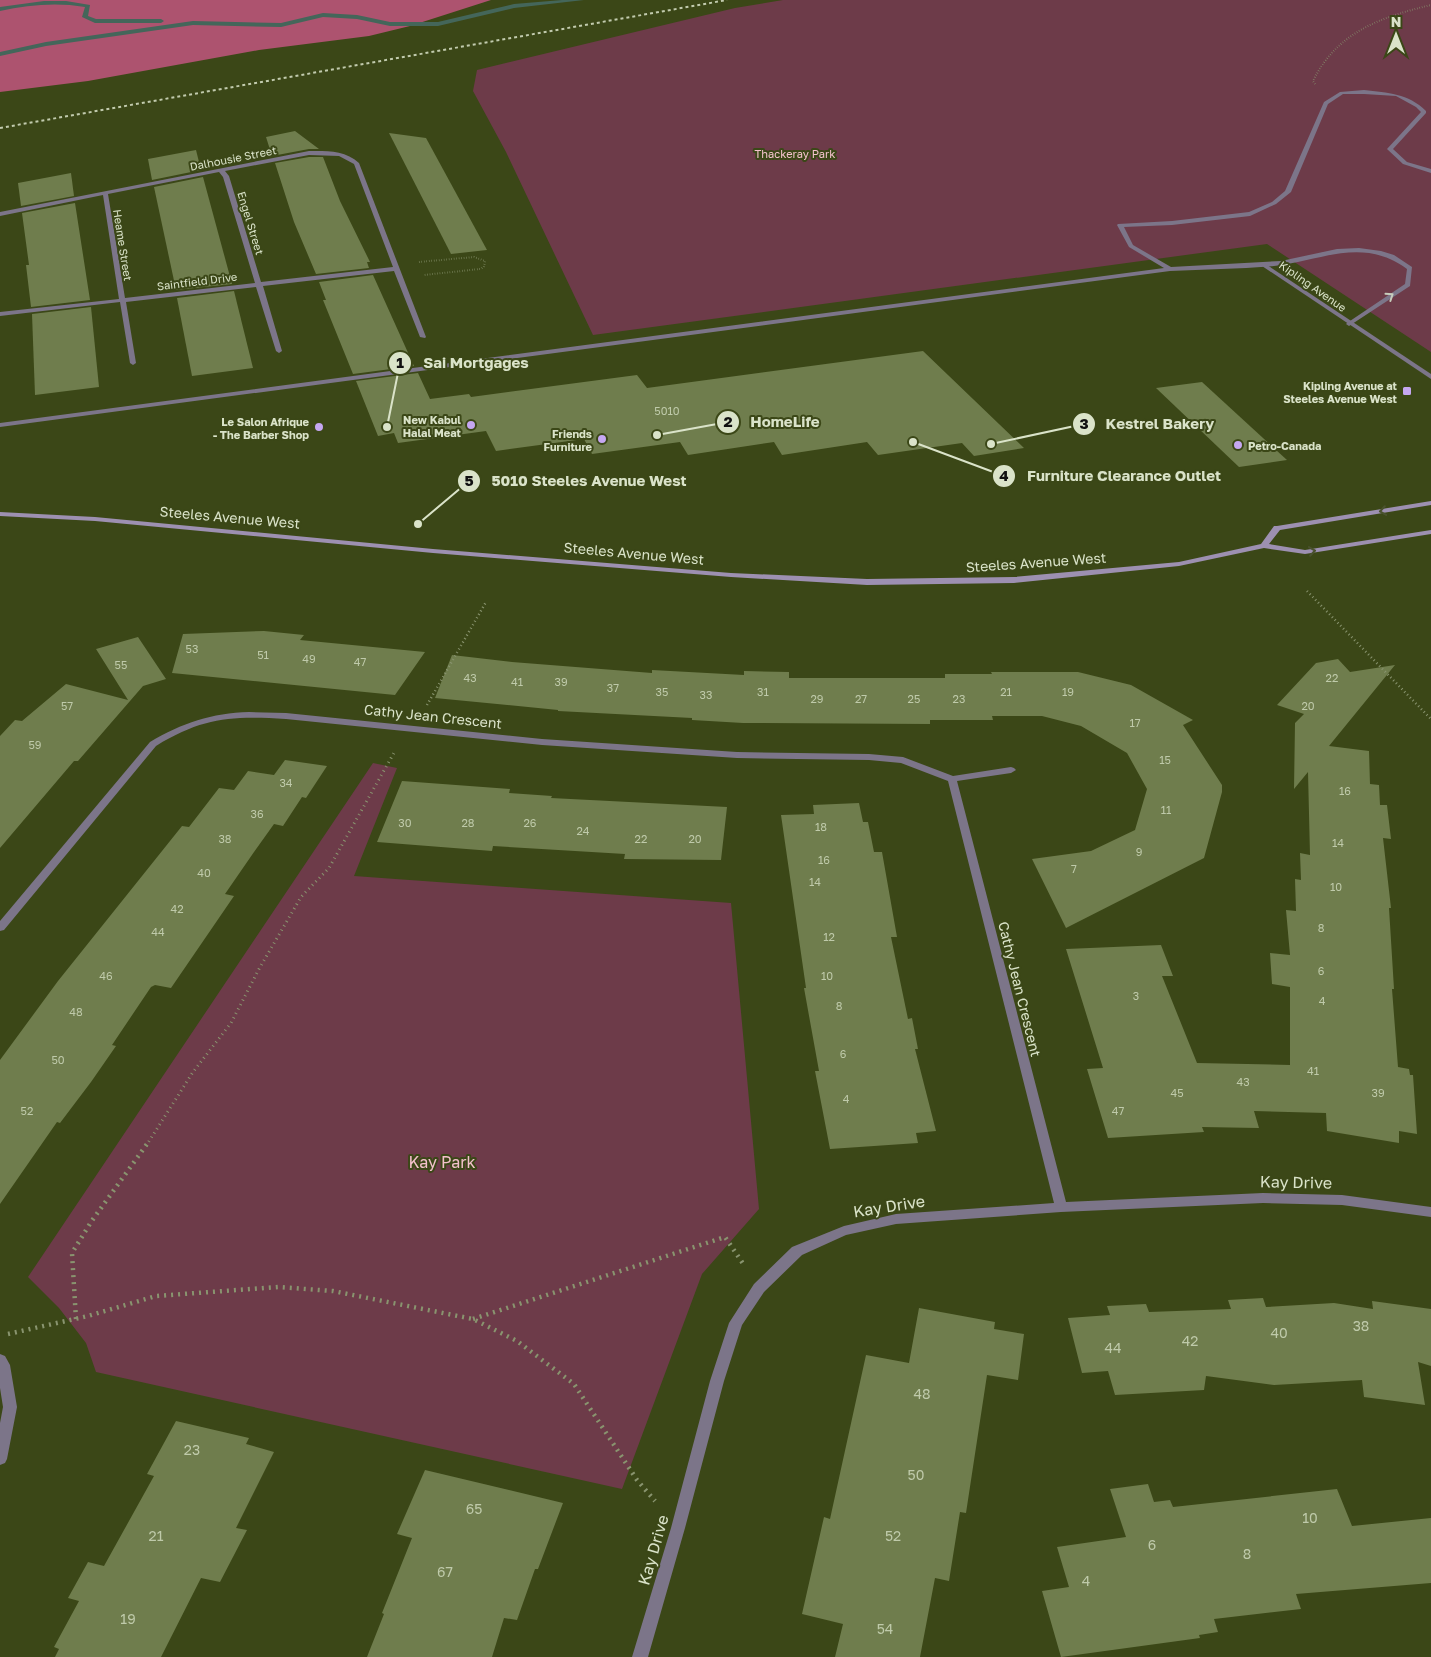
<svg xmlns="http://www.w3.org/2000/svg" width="1431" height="1657" viewBox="0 0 1431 1657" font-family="'Golos Text',sans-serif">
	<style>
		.green { fill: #6d3b49 }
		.forest { fill: #ad536f }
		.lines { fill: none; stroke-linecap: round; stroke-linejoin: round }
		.stream { fill: #44665a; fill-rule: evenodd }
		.building { fill: #6f7d4d }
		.path-far3 { stroke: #89946f; stroke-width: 2; stroke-dasharray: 0.5 2; stroke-linecap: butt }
		.path-far2 { stroke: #89946f; stroke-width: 2.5; stroke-dasharray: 1 3; stroke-linecap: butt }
		.path-far1 { stroke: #89946f; stroke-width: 3; stroke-dasharray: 1 4; stroke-linecap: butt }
		.path { stroke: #89946f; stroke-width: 4.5; stroke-dasharray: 2 5; stroke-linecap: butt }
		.lane { fill: #7c7589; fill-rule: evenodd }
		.street { fill: #7c7589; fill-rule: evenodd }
		.secondary { fill: #9d90b1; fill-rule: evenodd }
		.rail { stroke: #c2cbae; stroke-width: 2; stroke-dasharray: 3 3; stroke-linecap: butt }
		.oneway { stroke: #c7cdbc }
		.oneway2 { stroke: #4a522e }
		.poi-dot { fill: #c5a7f1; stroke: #3b4717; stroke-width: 2 }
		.labels { text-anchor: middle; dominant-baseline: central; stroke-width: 4; stroke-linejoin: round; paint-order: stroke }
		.far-park-label { font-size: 11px; fill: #f4c1cd; stroke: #3b4717 }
		.far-street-label { font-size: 11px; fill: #dae3c9; stroke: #3b4717 }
		.far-poi-label { font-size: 11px; font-weight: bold; fill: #dae3c9; stroke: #3b4717; text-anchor: end }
		.number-label { font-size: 11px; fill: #bfcaaa }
		.street-label { font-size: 14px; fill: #dae3c9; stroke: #3b4717 }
		.near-number-label { font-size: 14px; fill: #bfcaaa }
		.near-park-label { font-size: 16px; fill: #f4c1cd; stroke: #3b4717 }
		.near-street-label { font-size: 16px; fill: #dae3c9; stroke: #3b4717 }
		.leader { fill: none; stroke: #dae3c9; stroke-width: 2 }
		.callout-dot { fill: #dae3c9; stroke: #3b4717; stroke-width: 2 }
		.mark-label { font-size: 15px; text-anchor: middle; font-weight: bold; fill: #111 }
		.callout-label { font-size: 15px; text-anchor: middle; font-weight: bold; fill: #dae3c9; stroke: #3b4717; stroke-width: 4; stroke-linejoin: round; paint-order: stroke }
	</style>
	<rect width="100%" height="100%" fill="#3b4717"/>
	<g class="green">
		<path d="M783 0H1431V352L1267 244 593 335 506 152 473 91 477 70 735 8Z"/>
		<path d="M373 763 397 768 354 876 731 903 759 1209 702 1274 622 1489 96 1372 86 1343 59 1308 28 1277Z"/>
	</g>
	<path class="forest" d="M0 0H491L410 26 369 36 259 50 88 81 0 92Z"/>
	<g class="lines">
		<g class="stream">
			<path d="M562 0H584L514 8 438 26H390L357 19 323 17 281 27 193 25 46 46 0 56V52L46 42 193 21 281 23 323 13 357 15 390 22H438L514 4Z"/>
			<path d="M44 1H66L90 5 88 16 96 19H161L164 21 161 23H95L82 17 85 7C56 2 28 5 0 11V7Z"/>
		</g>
	</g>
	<g class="building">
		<path d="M295 131 319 149H309L272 156 266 137Z"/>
		<path d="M389 133 426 138 487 250 451 254Z"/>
		<path d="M196 150 201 170 152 180 148 159Z"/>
		<path d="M309 157H323L340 201 370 262H367L369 268 316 274 294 222 275 163Z"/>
		<path d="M71 173 74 196 21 206 18 183Z"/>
		<path d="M203 177 232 284 176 290 154 187Z"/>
		<path d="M75 203 90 300 31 307 26 265H29L22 213Z"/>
		<path d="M373 275 414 366 353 374 323 300H326L319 282Z"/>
		<path d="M234 291 253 368 192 376 177 298Z"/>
		<path d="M91 307 99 387 35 395 32 314Z"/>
		<path d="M923 351 1024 448 974 456 962 443 878 455 867 442 782 455 774 442 688 455 680 442 592 454 584 439 496 451 486 431 398 443 394 433 378 436 356 381 418 373 430 399 469 394 471 397 637 375 647 388Z"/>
		<path d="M1202 382 1287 460 1239 467 1156 388Z"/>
		<path d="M264 631 304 635 300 640 425 652 395 695 172 673 183 634Z"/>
		<path d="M138 637 166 679 143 686 78 761H74L0 848V736L15 720 22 721 66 684 128 700 96 649Z"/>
		<path d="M452 655 512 662 652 673V670L744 675V671L789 672V678H945V674H992L991 672H1078L1131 685 1193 720 1183 725 1222 785V792L1204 858 1066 928 1032 859 1091 851 1135 830 1147 789 1127 753 1081 726 1042 716H992L993 720H930V724L743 723 692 720V718L558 711V710L435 698Z"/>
		<path d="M1338 659 1350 672 1395 665 1329 746 1369 751 1370 784 1379 785 1380 805H1387L1391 839 1383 838 1391 908H1389L1394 989H1392L1398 1067 1409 1069 1410 1075H1413L1417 1134 1399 1131V1143L1327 1131 1326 1113 1254 1111 1259 1128 1202 1127 1204 1132 1108 1138 1087 1069 1103 1068 1066 949 1161 945 1173 976H1162L1197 1063 1290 1065V987L1272 984 1270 953 1290 955 1286 910 1296 911 1295 879 1301 880 1300 853 1310 855 1308 772 1294 789 1295 723 1304 714 1277 705 1316 663Z"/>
		<path d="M285 760 327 766 306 798 302 797 283 826 274 824 254 852 225 894 234 896 171 988 155 985 151 987 112 1045 116 1046 91 1082 60 1123 57 1122 0 1204V1060L58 981 182 826 189 827 219 788 234 790 248 771 274 775Z"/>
		<path d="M402 781 510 789 509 793 552 796 551 798 727 807 721 860 624 859 625 854 493 846 492 851 377 842Z"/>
		<path d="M859 803 863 822H868L874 852H882L897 937H891L908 1019 912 1018 918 1049H915L936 1131 916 1133 918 1143 830 1149 815 1071H819L804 988H806L781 815 814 814 813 805Z"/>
		<path d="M1263 1298 1266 1307 1334 1303 1373 1309 1372 1301 1431 1309V1366L1418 1362 1425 1405 1364 1397 1362 1380 1274 1385 1206 1376 1204 1390 1115 1395 1108 1371 1082 1373 1068 1318 1110 1315 1107 1306 1146 1304 1149 1312 1231 1309 1228 1300Z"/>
		<path d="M919 1308 995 1322 994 1329 1024 1334 1018 1380 987 1375 966 1513 960 1512 949 1581 935 1578 920 1657H835L843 1624 802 1614 824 1517 830 1519 866 1355 909 1363Z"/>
		<path d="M176 1421 249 1438 246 1444 274 1452 236 1528 247 1530 220 1582 201 1578 161 1657H55L59 1649 54 1647 79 1601 68 1598 88 1562 104 1566 154 1476 147 1474Z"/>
		<path d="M425 1470 563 1503 538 1569H535L517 1620 504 1618 492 1657H367L384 1614 382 1613 412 1538 397 1534Z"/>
		<path d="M1148 1484 1154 1502 1170 1500 1173 1507 1337 1489 1352 1526 1431 1518V1583L1296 1594 1301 1609 1214 1619 1218 1632 1199 1635 1200 1638 1061 1657 1042 1591 1069 1587 1057 1547 1126 1537 1110 1489Z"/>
	</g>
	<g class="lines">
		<g class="path-far3">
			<path d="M1315 84 1313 81C1337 32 1381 17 1431 5"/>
			<path d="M419 262 474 257 485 261 484 267 480 269 424 275"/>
		</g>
		<g class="path-far2">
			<path d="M1307 591 1431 719"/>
			<path d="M427 705 486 602"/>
		</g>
		<path class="path-far1" d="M146 1146 193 1072 231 1023 259 969 301 897 329 868 395 751"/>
		<g class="path">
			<path d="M76 1319 72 1253 91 1222 147 1144"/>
			<path d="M473 1319 725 1237 744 1265"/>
			<path d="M8 1334 88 1316 156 1296 278 1287 333 1291 473 1319 517 1341 574 1384 637 1480 655 1501"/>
		</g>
		<path class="lane" d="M1364 90C1388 93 1408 93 1426 111V113L1393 149 1407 162 1431 169V173L1403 164 1387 149 1421 112 1416 107 1396 96 1364 94H1343L1328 104 1291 192 1276 204 1250 216 1172 225 1124 227 1133 245 1171 267 1281 261 1337 249 1359 248 1381 251 1394 255 1412 267 1410 286 1349 326 1346 324 1347 323 1405 284 1407 269C1362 236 1321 261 1274 266 1239 269 1205 269 1170 271L0 427V423L1164 268 1129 247 1117 225 1118 224 1172 221 1249 212 1272 202 1285 191 1324 102 1340 92Z"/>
		<g class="street">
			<path d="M309 151C327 151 345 150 359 163L426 337 425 338 420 337 394 271 263 286 282 351 279 353 276 351 256 287 126 302 136 363 133 365 130 363 120 302 0 316V312L119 299 103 195 0 216V212ZM309 155 339 156 354 164 393 267 261 282 229 176 225 171ZM219 172 223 177 255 283 125 298 108 194Z"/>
			<path d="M1264 263 1431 374V379L1262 266 1261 265Z"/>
			<path d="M249 712 286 713 542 739 737 752 869 754 903 757 953 776 1011 767 1014 768 1016 770 1011 773 957 781 1066 1202 1263 1193 1342 1195 1431 1207V1217L1342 1205 1263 1203 1061 1212 896 1224 846 1235 802 1255 764 1292 742 1325 724 1381 685 1528 648 1657H632L671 1528 710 1381 729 1323 754 1284 792 1247 844 1226 896 1214 1054 1203 948 781 901 763 869 760 737 758 542 745 286 719C231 716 204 717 156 746L4 930 0 931V921L150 742C182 723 212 713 249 712Z"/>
			<path d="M0 1354 5 1356 10 1365 17 1407 7 1459 5 1463 0 1465V1423L3 1407 0 1388Z"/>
		</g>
		<path class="secondary" d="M1431 501V505L1280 530 1269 544 1305 550 1431 530V534L1305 554 1264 548 1179 566 1014 583 867 585 731 577 433 553 95 521 0 516V512L95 517 433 549 731 573 867 579 1014 577 1179 562 1261 544 1274 526H1277Z"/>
		<path class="rail" d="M0 128 727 0"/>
	</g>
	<defs><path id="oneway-chevron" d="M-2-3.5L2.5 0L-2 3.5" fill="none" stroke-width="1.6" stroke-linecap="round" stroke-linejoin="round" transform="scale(1.25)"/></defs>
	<use class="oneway" href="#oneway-chevron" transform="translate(1390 296) rotate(-34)"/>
	<g class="oneway2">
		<use href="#oneway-chevron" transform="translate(1383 511) rotate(171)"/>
		<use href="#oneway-chevron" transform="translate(1312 551) rotate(-8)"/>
	</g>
	<g class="poi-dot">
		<rect x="1402" y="386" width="10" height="10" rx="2.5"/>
		<circle cx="471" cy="425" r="5"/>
		<circle cx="319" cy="427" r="5"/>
		<circle cx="602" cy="439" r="5"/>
		<circle cx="1238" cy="445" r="5"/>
	</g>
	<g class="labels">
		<g class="far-park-label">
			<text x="795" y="153">Thackeray Park</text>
		</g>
		<g class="far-street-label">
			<text transform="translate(233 158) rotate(-11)">Dalhousie Street</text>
			<text transform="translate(251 223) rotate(73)">Engel Street</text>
			<text transform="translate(123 245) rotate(81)">Heame Street</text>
			<text transform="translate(197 281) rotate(-7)">Saintfield Drive</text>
			<text transform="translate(1313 286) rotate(35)">Kipling Avenue</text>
		</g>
		<g class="far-poi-label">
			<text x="1397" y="385">Kipling Avenue at<tspan x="1397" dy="13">Steeles Avenue West</tspan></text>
			<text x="461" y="419">New Kabul<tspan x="461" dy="13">Halal Meat</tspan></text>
			<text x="309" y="421">Le Salon Afrique<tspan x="309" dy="13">- The Barber Shop</tspan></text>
			<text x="592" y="433">Friends<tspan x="592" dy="13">Furniture</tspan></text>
			<text x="1248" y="445" text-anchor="start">Petro-Canada</text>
		</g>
		<g class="number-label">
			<text x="667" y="410">5010</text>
			<text x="192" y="648">53</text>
			<text x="263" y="654">51</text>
			<text x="309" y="658">49</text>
			<text x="360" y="661">47</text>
			<text x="121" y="664">55</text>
			<text x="470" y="677">43</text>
			<text x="1332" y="677">22</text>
			<text x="517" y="681">41</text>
			<text x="561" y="681">39</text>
			<text x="613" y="687">37</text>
			<text x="662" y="691">35</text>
			<text x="763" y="691">31</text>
			<text x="1006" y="691">21</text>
			<text x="1068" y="691">19</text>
			<text x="706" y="694">33</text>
			<text x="817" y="698">29</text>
			<text x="861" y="698">27</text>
			<text x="914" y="698">25</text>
			<text x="959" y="698">23</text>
			<text x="67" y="705">57</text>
			<text x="1308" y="705">20</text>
			<text x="1135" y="722">17</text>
			<text x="35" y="744">59</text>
			<text x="1165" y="759">15</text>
			<text x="286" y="782">34</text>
			<text x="1345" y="790">16</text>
			<text x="1166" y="809">11</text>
			<text x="257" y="813">36</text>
			<text x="405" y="822">30</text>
			<text x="468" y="822">28</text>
			<text x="530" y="822">26</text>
			<text x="821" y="826">18</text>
			<text x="583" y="830">24</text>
			<text x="225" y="838">38</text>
			<text x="641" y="838">22</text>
			<text x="695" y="838">20</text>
			<text x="1338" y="842">14</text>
			<text x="1139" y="851">9</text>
			<text x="824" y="859">16</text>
			<text x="1074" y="868">7</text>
			<text x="204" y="872">40</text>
			<text x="815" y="881">14</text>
			<text x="1336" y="886">10</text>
			<text x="177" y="908">42</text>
			<text x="1321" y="927">8</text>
			<text x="158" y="931">44</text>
			<text x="829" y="936">12</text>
			<text x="1321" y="970">6</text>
			<text x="106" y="975">46</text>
			<text x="827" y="975">10</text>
			<text x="1136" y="995">3</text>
			<text x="1322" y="1000">4</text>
			<text x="839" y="1005">8</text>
			<text x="76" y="1011">48</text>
			<text x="843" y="1053">6</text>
			<text x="58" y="1059">50</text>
			<text x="1313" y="1070">41</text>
			<text x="1243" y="1081">43</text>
			<text x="1177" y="1092">45</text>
			<text x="1378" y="1092">39</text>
			<text x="846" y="1098">4</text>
			<text x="27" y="1110">52</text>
			<text x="1118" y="1110">47</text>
		</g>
		<g class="street-label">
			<text transform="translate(230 517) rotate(5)">Steeles Avenue West</text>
			<text transform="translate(634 553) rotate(5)">Steeles Avenue West</text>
			<text transform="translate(1036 562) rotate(-4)">Steeles Avenue West</text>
			<text transform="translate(433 716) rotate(6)">Cathy Jean Crescent</text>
			<text transform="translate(1020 989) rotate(76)">Cathy Jean Crescent</text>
		</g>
		<g class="near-number-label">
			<text x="1361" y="1325">38</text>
			<text x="1279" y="1332">40</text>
			<text x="1190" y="1340">42</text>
			<text x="1113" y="1347">44</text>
			<text x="922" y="1393">48</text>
			<text x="192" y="1449">23</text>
			<text x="916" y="1474">50</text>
			<text x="474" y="1508">65</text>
			<text x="1310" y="1517">10</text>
			<text x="156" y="1535">21</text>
			<text x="893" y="1535">52</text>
			<text x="1152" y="1544">6</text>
			<text x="1247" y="1553">8</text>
			<text x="445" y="1571">67</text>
			<text x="1086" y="1580">4</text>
			<text x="128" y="1618">19</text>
			<text x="885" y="1628">54</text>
		</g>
		<g class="near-park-label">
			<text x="442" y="1162">Kay Park</text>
		</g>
		<g class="near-street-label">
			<text transform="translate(1296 1182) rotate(1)">Kay Drive</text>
			<text transform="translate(889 1206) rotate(-9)">Kay Drive</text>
			<text transform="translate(653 1550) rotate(-74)">Kay Drive</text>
		</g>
	</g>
	<path class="leader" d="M387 427L400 363M657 435L728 422M991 444L1084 424M913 442L1004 476M418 524L469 481"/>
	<g class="callout-dot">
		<circle cx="387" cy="427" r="5"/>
		<circle cx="657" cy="435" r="5"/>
		<circle cx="991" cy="444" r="5"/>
		<circle cx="913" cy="442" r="5"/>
		<circle cx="418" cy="524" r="5"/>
		<circle cx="400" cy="363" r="12"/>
		<circle cx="728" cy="422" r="12"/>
		<circle cx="1084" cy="424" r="12"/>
		<circle cx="1004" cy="476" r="12"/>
		<circle cx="469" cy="481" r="12"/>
	</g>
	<g class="mark-label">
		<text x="400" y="368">1</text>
		<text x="728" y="427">2</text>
		<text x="1084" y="429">3</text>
		<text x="1004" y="481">4</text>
		<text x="469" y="486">5</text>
	</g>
	<g class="callout-label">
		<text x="476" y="368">Sai Mortgages</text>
		<text x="785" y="427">HomeLife</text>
		<text x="1160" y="429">Kestrel Bakery</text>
		<text x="1124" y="481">Furniture Clearance Outlet</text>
		<text x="589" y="486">5010 Steeles Avenue West</text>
	</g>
	<g transform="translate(1396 35)" stroke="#3b4717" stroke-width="4" paint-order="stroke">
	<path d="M0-4L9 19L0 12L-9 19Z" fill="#dae3c9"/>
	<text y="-8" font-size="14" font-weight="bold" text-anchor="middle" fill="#dae3c9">N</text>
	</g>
</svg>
